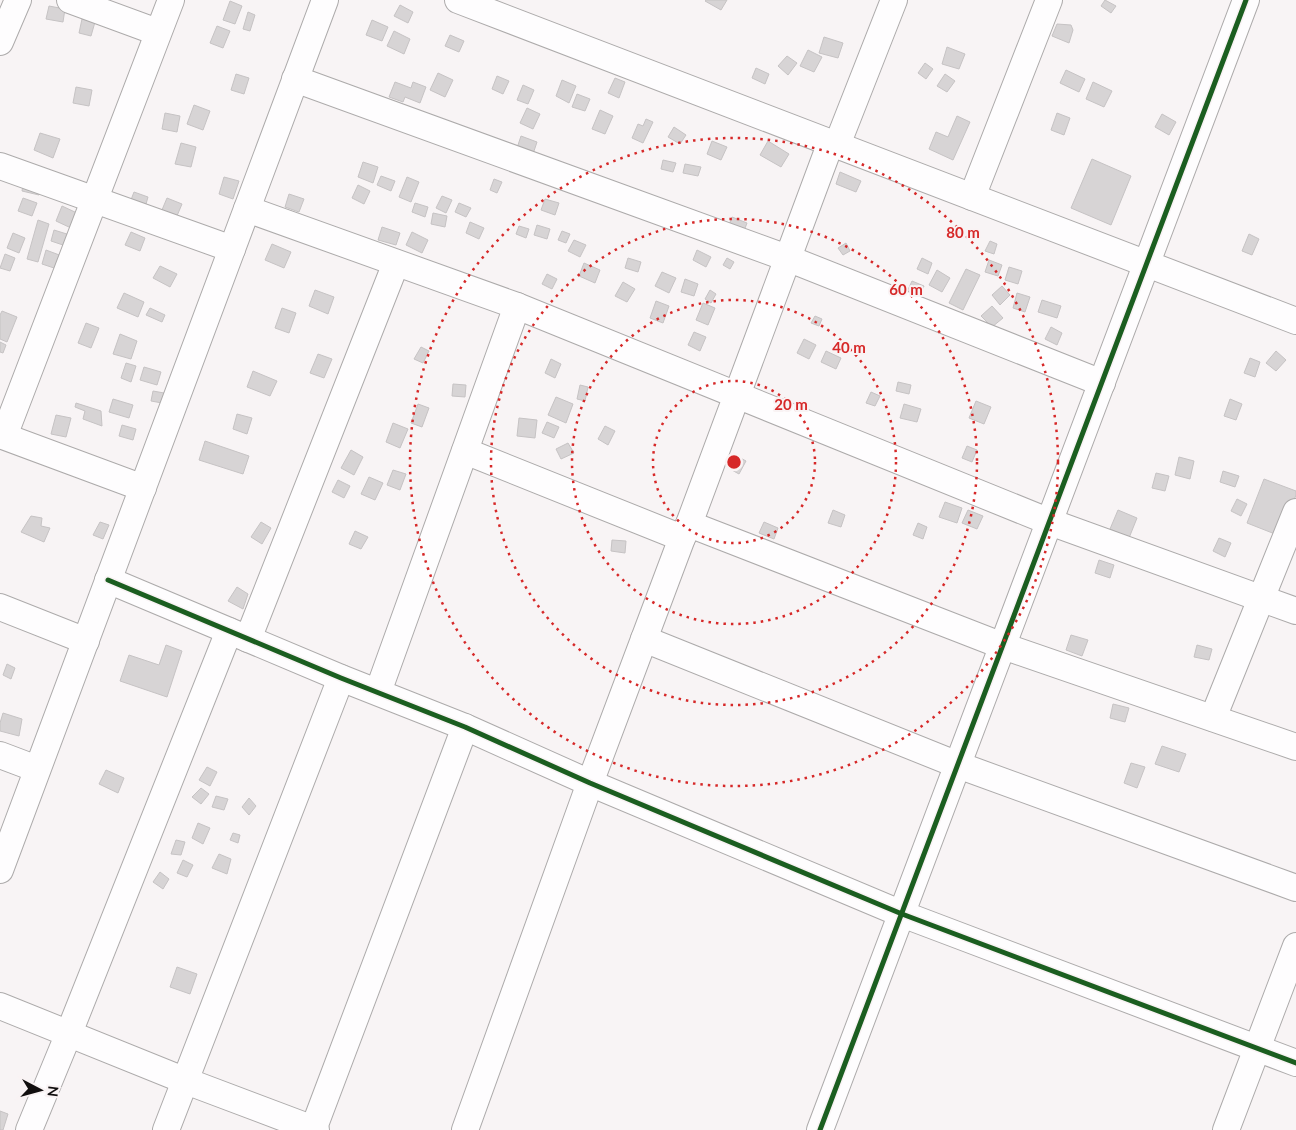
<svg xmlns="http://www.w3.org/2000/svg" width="1296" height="1130" viewBox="0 0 1296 1130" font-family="Lato,sans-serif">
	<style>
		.building { fill: #d7d4d5; stroke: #c6c3c4 }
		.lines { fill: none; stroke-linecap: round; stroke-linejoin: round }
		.minor-casing { stroke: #adabab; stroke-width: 28 }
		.minor { stroke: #fefdfe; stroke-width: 26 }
		.cycleway-casing { stroke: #f9f3f4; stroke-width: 8 }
		.cycleway { stroke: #1b5e20; stroke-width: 5 }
		.ring { fill: none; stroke: #d62828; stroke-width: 2.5; stroke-dasharray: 2.5 5 }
		.centre { fill: #d62828; stroke: #f9f3f4; stroke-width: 2.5 }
		.ring-label { font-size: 15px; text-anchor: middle; font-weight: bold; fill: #d62828; stroke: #f9f3f4; stroke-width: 4; stroke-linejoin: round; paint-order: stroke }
	</style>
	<rect width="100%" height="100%" fill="#f8f4f5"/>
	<g class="building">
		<path d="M706 0H727L721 10 705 1Z"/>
		<path d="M1105 0 1116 6 1111 13 1101 6Z"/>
		<path d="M230 1 242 6 235 24 223 20Z"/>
		<path d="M400 5 413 12 408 23 394 16Z"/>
		<path d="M49 6 65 9 63 22 46 19Z"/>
		<path d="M248 12 255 15 250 31 243 29Z"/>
		<path d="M82 19 95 22 91 36 79 33Z"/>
		<path d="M372 20 388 27 382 41 366 35Z"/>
		<path d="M1057 24 1071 25 1073 30 1069 43 1052 36Z"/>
		<path d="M217 26 230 31 223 48 210 43Z"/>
		<path d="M394 31 410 39 404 54 387 46Z"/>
		<path d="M450 35 464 41 459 52 445 46Z"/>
		<path d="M824 37 843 43 838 58 819 53Z"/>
		<path d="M947 47 965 54 959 69 942 64Z"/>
		<path d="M808 50 822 57 814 72 800 66Z"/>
		<path d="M787 56 797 63 788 75 778 66Z"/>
		<path d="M925 63 933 69 926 79 918 73Z"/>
		<path d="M756 68 769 74 765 84 752 78Z"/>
		<path d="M1066 70 1085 79 1079 92 1060 83Z"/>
		<path d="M438 73 453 80 445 97 430 90Z"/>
		<path d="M236 74 249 78 244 94 231 90Z"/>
		<path d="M945 74 955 81 947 92 937 86Z"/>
		<path d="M497 76 509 81 503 94 492 89Z"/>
		<path d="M615 78 625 82 619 98 608 93Z"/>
		<path d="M562 80 576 86 569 103 556 96Z"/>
		<path d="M395 82 411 88 413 82 426 87 420 103 405 97 403 102 389 97Z"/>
		<path d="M1093 82 1112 91 1104 107 1086 99Z"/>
		<path d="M523 85 534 90 528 104 517 100Z"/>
		<path d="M76 87 92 90 89 106 73 103Z"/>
		<path d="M577 94 590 99 585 111 572 107Z"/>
		<path d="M194 105 210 111 203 130 187 124Z"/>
		<path d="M527 108 540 114 533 129 520 123Z"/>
		<path d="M600 110 613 116 605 134 592 129Z"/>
		<path d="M165 113 180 116 177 132 162 129Z"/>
		<path d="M1057 113 1070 118 1064 135 1051 130Z"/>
		<path d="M1162 114 1176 122 1169 135 1155 127Z"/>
		<path d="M957 116 970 122 953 160 929 149 936 132 948 137Z"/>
		<path d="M646 119 653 122 643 143 632 138 638 124 643 126Z"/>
		<path d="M674 127 686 135 680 144 668 137Z"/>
		<path d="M40 133 60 139 53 158 34 150Z"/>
		<path d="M521 136 537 142 533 154 517 148Z"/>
		<path d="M712 141 727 147 721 160 707 154Z"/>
		<path d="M768 141 789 154 781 167 760 155Z"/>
		<path d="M181 143 196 147 191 167 175 164Z"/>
		<path d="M1092 159 1131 176 1111 225 1071 208Z"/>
		<path d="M663 160 676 163 673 172 661 169Z"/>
		<path d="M363 162 378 167 373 183 358 177Z"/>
		<path d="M685 164 701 167 698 176 683 173Z"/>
		<path d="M840 172 861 181 856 192 836 184Z"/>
		<path d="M381 176 395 181 391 191 377 185Z"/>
		<path d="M224 177 239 181 233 199 219 194Z"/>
		<path d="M407 177 419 182 411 202 399 197Z"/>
		<path d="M24 179 42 184 39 195 22 191Z"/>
		<path d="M494 179 502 182 497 193 490 190Z"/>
		<path d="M358 185 370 191 364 204 352 198Z"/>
		<path d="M134 192 148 197 144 211 129 205Z"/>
		<path d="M289 194 304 199 299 212 285 207Z"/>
		<path d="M442 196 452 200 446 213 436 208Z"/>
		<path d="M23 198 37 203 32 216 18 211Z"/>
		<path d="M167 198 182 204 174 223 159 217Z"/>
		<path d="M545 199 559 203 555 215 541 210Z"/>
		<path d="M415 203 428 207 425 217 412 212Z"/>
		<path d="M459 203 471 208 466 217 455 212Z"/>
		<path d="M62 206 77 213 71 228 56 221Z"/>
		<path d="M433 213 447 216 445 227 431 224Z"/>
		<path d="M732 217 747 223 744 231 729 225Z"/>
		<path d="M38 220 49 224 38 262 27 259Z"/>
		<path d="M470 222 484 228 479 239 466 233Z"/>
		<path d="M537 225 550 229 547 239 534 235Z"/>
		<path d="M519 226 529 229 526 238 516 234Z"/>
		<path d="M382 227 400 233 396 245 378 240Z"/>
		<path d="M54 230 70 235 66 246 51 241Z"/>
		<path d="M562 231 570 234 566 243 558 240Z"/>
		<path d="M131 232 145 238 140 251 125 245Z"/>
		<path d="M412 232 428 240 422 253 406 245Z"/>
		<path d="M13 233 25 238 19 253 7 248Z"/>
		<path d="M1249 234 1259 239 1252 255 1242 251Z"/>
		<path d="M574 240 586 245 580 257 568 251Z"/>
		<path d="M990 241 997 244 994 254 985 251Z"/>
		<path d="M846 243 850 251 843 255 838 248Z"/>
		<path d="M272 244 291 252 284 268 265 260Z"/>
		<path d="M46 250 62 256 57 269 42 264Z"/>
		<path d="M697 250 711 257 706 267 693 260Z"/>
		<path d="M5 254 15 258 10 271 0 268Z"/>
		<path d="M628 258 641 262 638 272 625 268Z"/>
		<path d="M727 258 734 262 730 269 723 265Z"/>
		<path d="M922 258 932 263 928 274 917 269Z"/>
		<path d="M989 260 1002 265 998 276 985 272Z"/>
		<path d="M584 263 600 270 595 283 579 276Z"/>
		<path d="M160 266 177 274 170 287 153 278Z"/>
		<path d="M1009 267 1022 271 1018 284 1005 280Z"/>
		<path d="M966 269 980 275 963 310 949 303Z"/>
		<path d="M937 270 950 278 942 292 929 285Z"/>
		<path d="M662 272 676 278 669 293 655 286Z"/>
		<path d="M547 274 557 279 552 289 542 284Z"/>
		<path d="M685 279 698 284 694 296 681 292Z"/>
		<path d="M912 281 924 286 919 299 906 294Z"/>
		<path d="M623 282 635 289 627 302 615 296Z"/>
		<path d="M1002 286 1010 295 1000 305 992 295Z"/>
		<path d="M315 290 334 297 328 314 309 306Z"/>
		<path d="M710 290 716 294 711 303 705 299Z"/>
		<path d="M124 293 144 302 138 317 117 308Z"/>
		<path d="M1017 293 1030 297 1025 312 1013 308Z"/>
		<path d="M1042 300 1061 306 1057 318 1038 312Z"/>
		<path d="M656 301 669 306 663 323 650 318Z"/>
		<path d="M703 303 715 308 708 325 696 320Z"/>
		<path d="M992 306 1003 318 992 327 981 316Z"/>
		<path d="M150 308 165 315 162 322 146 315Z"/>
		<path d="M282 308 296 313 289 333 275 328Z"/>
		<path d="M2 311 17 317 7 342 0 339V315Z"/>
		<path d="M815 316 822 319 819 326 811 323Z"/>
		<path d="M86 323 99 328 91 348 78 343Z"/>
		<path d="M1051 327 1062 333 1057 345 1045 339Z"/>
		<path d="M694 332 706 337 700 351 688 345Z"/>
		<path d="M120 334 137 341 131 359 113 354Z"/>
		<path d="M804 339 816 345 809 359 797 353Z"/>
		<path d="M0 342 6 345 3 353 0 352Z"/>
		<path d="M421 347 429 351 423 363 414 359Z"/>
		<path d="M826 351 841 358 836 369 821 362Z"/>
		<path d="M1276 351 1286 360 1276 371 1266 363Z"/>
		<path d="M318 354 332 359 324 378 310 373Z"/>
		<path d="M1250 358 1260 362 1255 377 1244 373Z"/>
		<path d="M551 359 561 364 555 378 545 373Z"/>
		<path d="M126 363 136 366 131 382 121 378Z"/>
		<path d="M144 367 161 372 157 385 140 380Z"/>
		<path d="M253 371 277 381 270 396 247 387Z"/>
		<path d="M898 382 911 385 909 394 896 391Z"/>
		<path d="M453 384 466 385 465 397 452 396Z"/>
		<path d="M580 385 588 387 585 401 577 399Z"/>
		<path d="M153 391 164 393 162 403 151 401Z"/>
		<path d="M871 392 880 396 875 406 866 403Z"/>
		<path d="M556 397 573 404 566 423 548 415Z"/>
		<path d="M113 399 133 405 129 418 109 412Z"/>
		<path d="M1230 399 1242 404 1236 420 1224 416Z"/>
		<path d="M976 401 991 407 984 424 969 418Z"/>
		<path d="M76 403 101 411 102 426 83 419 85 411 75 407Z"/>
		<path d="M418 404 429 408 422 427 411 423Z"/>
		<path d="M904 404 921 409 917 422 900 418Z"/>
		<path d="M237 414 252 418 247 434 233 429Z"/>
		<path d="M56 415 71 418 66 437 51 434Z"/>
		<path d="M519 418 537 420 535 438 517 436Z"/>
		<path d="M547 422 559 427 554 438 542 433Z"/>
		<path d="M393 423 408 429 400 448 386 442Z"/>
		<path d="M122 425 136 429 133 440 119 436Z"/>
		<path d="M605 426 615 431 608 445 598 439Z"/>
		<path d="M205 441 249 456 243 474 199 460Z"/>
		<path d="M568 443 574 453 561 459 556 449Z"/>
		<path d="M967 446 977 450 972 462 962 458Z"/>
		<path d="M351 450 363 457 354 475 341 468Z"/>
		<path d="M737 456 746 461 739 474 730 469Z"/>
		<path d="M1179 457 1194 461 1190 479 1175 475Z"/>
		<path d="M393 470 406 474 400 490 387 485Z"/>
		<path d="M1223 471 1239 476 1235 487 1220 482Z"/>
		<path d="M1156 473 1169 476 1165 491 1152 488Z"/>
		<path d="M369 477 383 483 375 500 361 494Z"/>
		<path d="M1264 479 1296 491V495L1280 536 1247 523Z"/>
		<path d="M338 480 350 486 344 498 332 492Z"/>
		<path d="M1237 499 1247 504 1241 516 1231 511Z"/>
		<path d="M945 502 962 508 957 523 939 517Z"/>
		<path d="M833 510 845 515 841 527 828 523Z"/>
		<path d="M968 510 983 516 977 529 962 523Z"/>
		<path d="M1118 510 1137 518 1129 538 1110 529Z"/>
		<path d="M31 516 42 518 41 526 50 528 44 542 21 532Z"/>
		<path d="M100 522 109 525 103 539 93 535Z"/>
		<path d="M261 522 271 528 262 544 251 537Z"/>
		<path d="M764 522 778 528 774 539 759 533Z"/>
		<path d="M918 523 927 527 923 539 913 535Z"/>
		<path d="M355 531 368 537 361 549 349 544Z"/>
		<path d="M1219 538 1231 543 1225 557 1213 551Z"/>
		<path d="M612 540 626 541 625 553 611 551Z"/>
		<path d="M1099 560 1114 565 1110 578 1095 573Z"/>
		<path d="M237 587 248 594 243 609 228 601Z"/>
		<path d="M1071 635 1088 640 1082 656 1066 650Z"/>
		<path d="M166 645 182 651 167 697 120 681 129 655 159 665Z"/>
		<path d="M1197 645 1212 649 1209 660 1194 657Z"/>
		<path d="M7 664 15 668 11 679 3 675Z"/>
		<path d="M1113 704 1129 708 1125 722 1110 718Z"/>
		<path d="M3 713 22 719 19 736 0 731V723Z"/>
		<path d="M1162 746 1186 754 1179 772 1155 764Z"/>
		<path d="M1131 763 1145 767 1137 788 1124 783Z"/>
		<path d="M207 767 217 772 210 786 199 780Z"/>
		<path d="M106 770 124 778 118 793 99 784Z"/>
		<path d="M201 788 209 794 201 804 192 797Z"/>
		<path d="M216 796 228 799 224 810 212 807Z"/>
		<path d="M249 798 256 806 249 815 242 807Z"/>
		<path d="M198 823 210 828 203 844 192 838Z"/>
		<path d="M233 833 240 835 238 843 230 840Z"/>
		<path d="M176 840 185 842 181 855 171 854Z"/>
		<path d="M219 854 231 859 227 874 212 868Z"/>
		<path d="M183 860 193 865 187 877 177 873Z"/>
		<path d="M160 872 169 879 163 889 153 882Z"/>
		<path d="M177 967 197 974 190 994 170 987Z"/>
		<path d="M0 1111 8 1114 3 1130H0Z"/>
	</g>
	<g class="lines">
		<g class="minor-casing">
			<g id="minor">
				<path d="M70 0 157 32"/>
				<path d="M458 0 1296 321"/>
				<path d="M0 42 18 0"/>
				<path d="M295 79 787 258 1102 383"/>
				<path d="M837 145 894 0"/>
				<path d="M0 166 232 249"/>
				<path d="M972 197 1049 0"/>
				<path d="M247 209 517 306 1050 522 1296 611"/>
				<path d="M0 435 143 488"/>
				<path d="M4 436 171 0"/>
				<path d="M465 451 682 538"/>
				<path d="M689 524 1003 646 1296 747"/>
				<path d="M108 580 341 678 465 727 590 783 902 914 1296 1063"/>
				<path d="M0 607 86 641"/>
				<path d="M248 639 396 263"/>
				<path d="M644 639 958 765 1296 888"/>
				<path d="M378 692 517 306"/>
				<path d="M1213 718 1296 512"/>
				<path d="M0 755 37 769"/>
				<path d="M0 870 325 0"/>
				<path d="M0 1006 186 1081 316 1130"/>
				<path d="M29 1130 69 1033 229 631"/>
				<path d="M166 1130 341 678"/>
				<path d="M313 1130 465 727"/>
				<path d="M465 1130 590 783 682 538 689 524 831 142"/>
				<path d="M820 1130 1246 0"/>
				<path d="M1226 1130 1296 946"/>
			</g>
		</g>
		<use href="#minor" class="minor"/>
		<g class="cycleway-casing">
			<g id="cycleway">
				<path d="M108 580 341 678 465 727 590 783 902 914 1296 1063"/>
				<path d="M820 1130 1246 0"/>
			</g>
		</g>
		<use href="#cycleway" class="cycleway"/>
	</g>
	<g class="ring">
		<circle cx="734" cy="462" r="81"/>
		<circle cx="734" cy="462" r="162"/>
		<circle cx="734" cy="462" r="243"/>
		<circle cx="734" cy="462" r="324"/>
	</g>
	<circle cx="734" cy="462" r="8" class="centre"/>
	<g class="ring-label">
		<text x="963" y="238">80 m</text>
		<text x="906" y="295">60 m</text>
		<text x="849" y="353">40 m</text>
		<text x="791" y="410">20 m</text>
	</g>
	<g transform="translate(40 1090) rotate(96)" stroke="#f9f3f4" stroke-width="4" paint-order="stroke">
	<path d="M0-4L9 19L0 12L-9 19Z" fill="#110f0f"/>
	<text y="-8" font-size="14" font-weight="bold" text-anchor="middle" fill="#110f0f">N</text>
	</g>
</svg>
